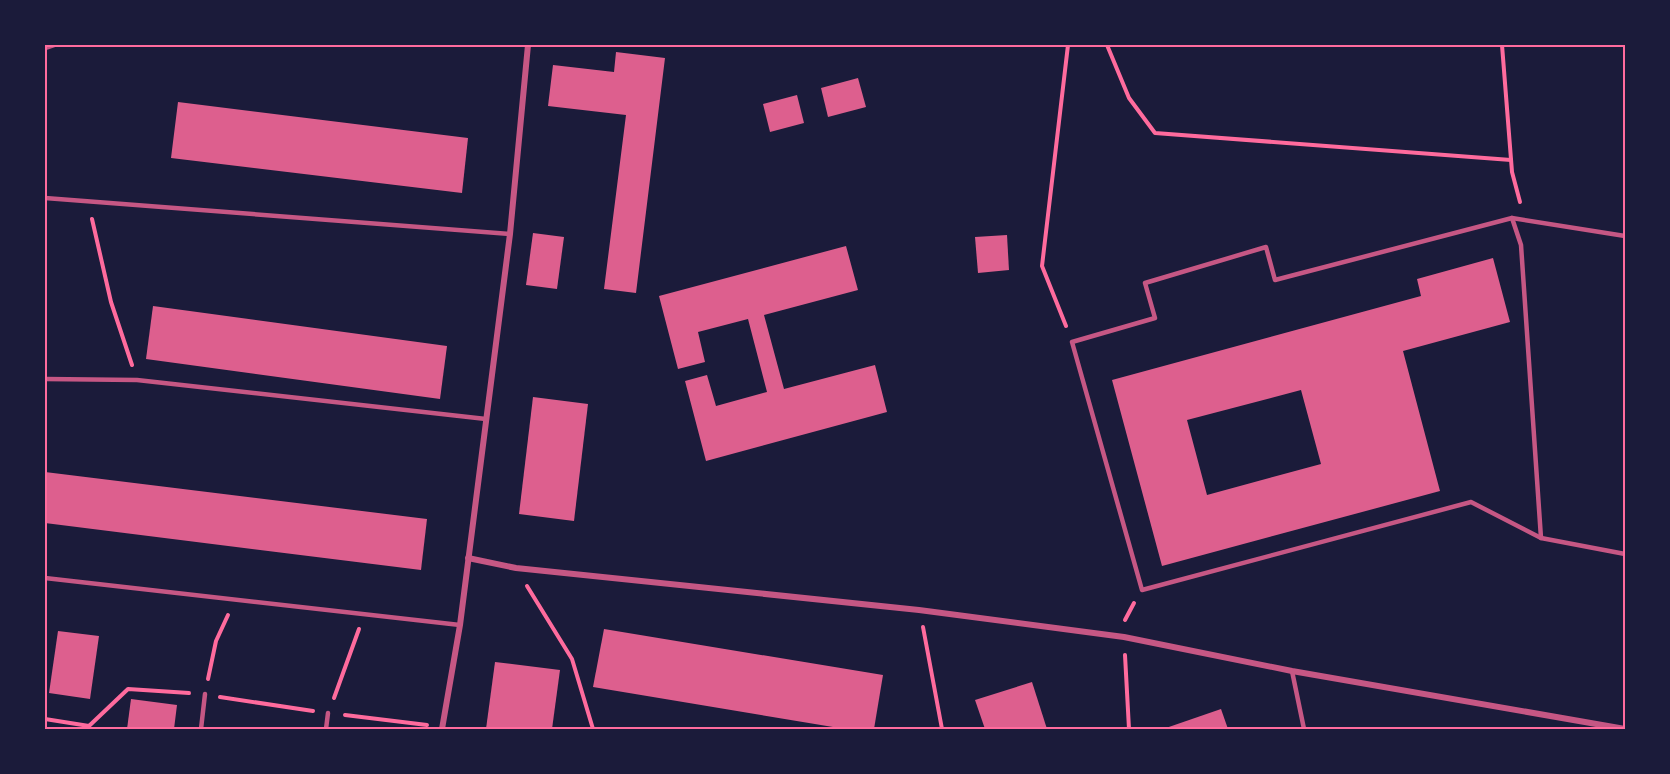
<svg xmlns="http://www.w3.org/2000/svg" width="1670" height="774" viewBox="0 0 1670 774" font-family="'Nunito Sans',sans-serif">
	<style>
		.building { fill: #dd5f8e; fill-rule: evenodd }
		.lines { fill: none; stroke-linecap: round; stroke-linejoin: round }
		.path { stroke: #ff6b9d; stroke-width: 4 }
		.service { stroke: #c65784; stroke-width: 4.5 }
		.minor { stroke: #c65784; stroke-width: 6 }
		.neatline { fill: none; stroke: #ff6b9d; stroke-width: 2 }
	</style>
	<rect width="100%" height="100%" fill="#1b1b3a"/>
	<g class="building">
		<path d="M616 52 665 58 636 293 604 289 626 115 548 106 553 65 614 72Z"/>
		<path d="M858 78 866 107 828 117 821 88Z"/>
		<path d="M797 95 804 123 770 132 763 104Z"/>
		<path d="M178 102 468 138 462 193 171 158Z"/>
		<path d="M533 233 564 237 557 289 526 285Z"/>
		<path d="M1007 235 1009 270 978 273 975 237Z"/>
		<path d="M846 246 858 290 764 315 784 389 875 365 887 412 706 461 685 381 707 375 716 406 767 392 748 319 698 332 705 362 678 369 659 296Z"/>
		<path d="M1493 258 1510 322 1403 351 1440 491 1162 566 1112 380 1421 296 1417 279ZM1301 390 1321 464 1207 495 1187 420Z"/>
		<path d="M153 306 447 346 440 399 146 359Z"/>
		<path d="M533 397 588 404 574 521 519 514Z"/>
		<path d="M45 472 427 519 421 570 45 523Z"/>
		<path d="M604 629 883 675 874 729H845L593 687Z"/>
		<path d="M58 631 99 636 90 699 49 693Z"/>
		<path d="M495 662 560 670 552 729H486Z"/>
		<path d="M1032 682 1047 729H985L975 700Z"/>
		<path d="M131 699 177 705 174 729H127Z"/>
		<path d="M1221 709 1228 729H1163Z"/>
	</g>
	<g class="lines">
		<g class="path">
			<path d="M1107 45 1129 98 1155 133 1511 160"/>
			<path d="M1502 45 1512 172 1520 202"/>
			<path d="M92 219 111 302 132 365"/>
			<path d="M1066 326 1042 266 1068 45"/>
			<path d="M527 586 572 659 593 729"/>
			<path d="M1125 620 1134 603"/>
			<path d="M923 627 942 729"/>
			<path d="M1125 655 1129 729"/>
			<path d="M208 679 216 641 228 615"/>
			<path d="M220 697 313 711"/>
			<path d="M334 698 359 629"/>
			<path d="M345 715 427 725"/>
			<path d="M45 719 89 726 128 689 189 693"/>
		</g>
		<g class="service">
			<path d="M45 48 54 45"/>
			<path d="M45 198 510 234"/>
			<path d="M1512 218 1521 245 1541 538"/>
			<path d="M1625 236 1512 218 1275 280 1266 247 1145 283 1155 318 1072 342 1142 590 1471 502 1541 538 1625 554"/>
			<path d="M45 379 137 380 486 419"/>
			<path d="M45 578 460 625"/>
			<path d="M1292 671 1304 729"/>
			<path d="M201 729 205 694"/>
			<path d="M326 729 328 713"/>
		</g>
		<g class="minor">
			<path d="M468 558 516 568 919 610 1124 637 1292 671 1625 729"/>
			<path d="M442 729 460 625 510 234 528 45"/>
		</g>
	</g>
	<rect width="1670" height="774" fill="none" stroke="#1b1b3a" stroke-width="93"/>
	<rect x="46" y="46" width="1578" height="682" class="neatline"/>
</svg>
